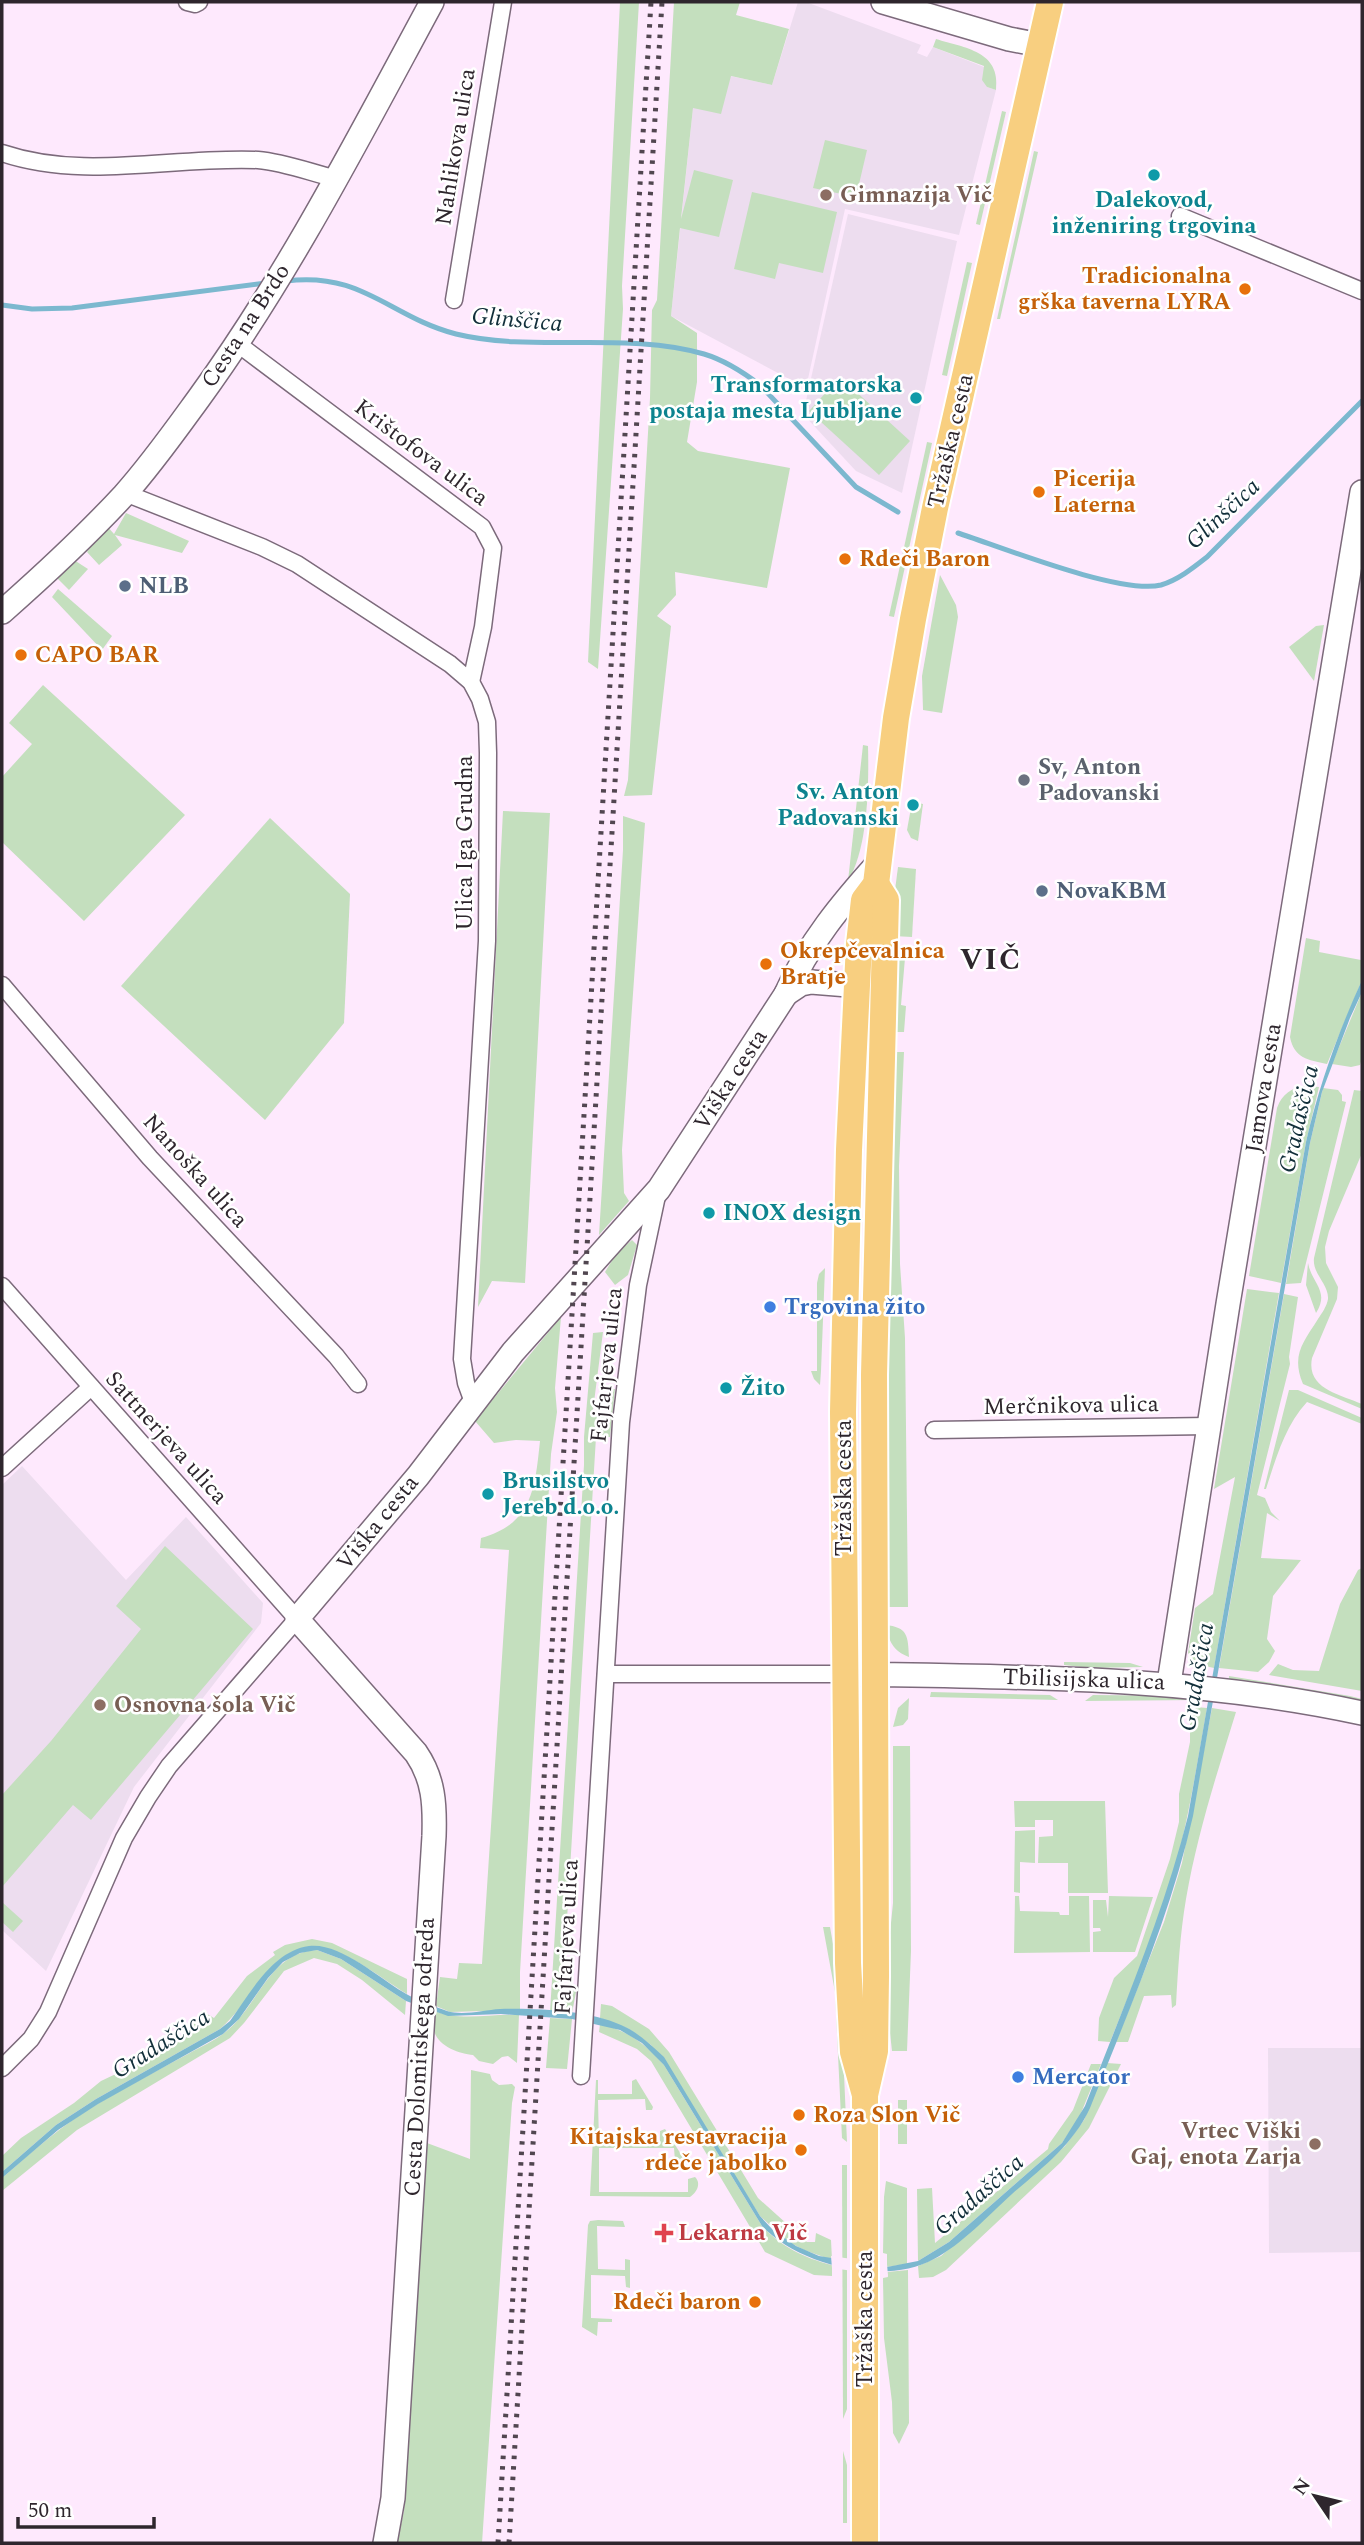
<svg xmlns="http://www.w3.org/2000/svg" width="1364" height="2545" viewBox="0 0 1364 2545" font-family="Spectral,serif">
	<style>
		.education { fill: #edddef }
		.green { fill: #c4dfbe }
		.water { fill: #7cb8cf }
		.pier { fill: #fee9fd }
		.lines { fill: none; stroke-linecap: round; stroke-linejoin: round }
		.stream { stroke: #7cb8cf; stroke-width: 5 }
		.street-casing { stroke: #7c6a7b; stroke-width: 19 }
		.secondary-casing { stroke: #7c6a7b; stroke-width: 26 }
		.primary-casing { stroke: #fff; stroke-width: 30 }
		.street { stroke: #fff; stroke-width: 16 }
		.secondary { stroke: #fff; stroke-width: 23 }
		.primary { stroke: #f8cf80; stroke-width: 26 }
		.rail { stroke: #514650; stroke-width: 5; stroke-dasharray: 3.5 7; stroke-linecap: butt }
		.culture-dot { fill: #0f9aa8; stroke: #fff; stroke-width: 2.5 }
		.education-dot { fill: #8d6e63; stroke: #fff; stroke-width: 2.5 }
		.food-dot { fill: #e8710a; stroke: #fff; stroke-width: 2.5 }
		.service-dot { fill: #5c6f8a; stroke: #fff; stroke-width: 2.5 }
		.worship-dot { fill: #6b7280; stroke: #fff; stroke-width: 2.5 }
		.shop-dot { fill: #3f7fe0; stroke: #fff; stroke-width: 2.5 }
		.health-dot { fill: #e0444e; stroke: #fff; stroke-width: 2.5 }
		.labels { text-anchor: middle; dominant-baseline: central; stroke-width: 5; stroke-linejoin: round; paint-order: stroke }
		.street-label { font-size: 23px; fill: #2e262d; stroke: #fff }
		.education-label { font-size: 23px; font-weight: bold; fill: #785e54; stroke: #fff; text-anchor: start }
		.culture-label { font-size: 23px; font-weight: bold; fill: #0d838f; stroke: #fff; text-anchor: start }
		.food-label { font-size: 23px; font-weight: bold; fill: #c56008; stroke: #fff; text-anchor: start }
		.service-label { font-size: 23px; font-weight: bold; fill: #4e5e75; stroke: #fff; text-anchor: start }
		.worship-label { font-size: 23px; font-weight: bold; fill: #5b616d; stroke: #fff; text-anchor: start }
		.shop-label { font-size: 23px; font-weight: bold; fill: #366cbe; stroke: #fff; text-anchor: start }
		.health-label { font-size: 23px; font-weight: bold; fill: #be3a42; stroke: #fff; text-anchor: start }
		.water-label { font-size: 24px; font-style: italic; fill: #122f3a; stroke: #fff }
		.district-label { font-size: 30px; font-weight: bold; letter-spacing: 2px; fill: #2e262d; stroke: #fff }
	</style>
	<rect width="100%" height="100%" fill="#fee9fd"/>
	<g class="education">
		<path d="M798 2H806L921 45 917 53 927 57 933 47 984 67 987 87 996 90 959 235 845 209 806 388 671 316 693 108 730 76 772 85Z"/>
		<path d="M848 214 957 241 902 493 856 471 803 414Z"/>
		<path d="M22 1466 126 1580 186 1517 263 1603 261 1623 134 1787 46 1971 2 1930V1485Z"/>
		<path d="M1268 2048H1362V2252L1269 2253Z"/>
	</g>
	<g class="green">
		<path d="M620 2H639L622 286 623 309 598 669 588 662Z"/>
		<path d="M674 2H740L736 15 789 29 772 85 731 76 721 114 693 108 681 219 694 170 733 180 719 237 680 228 671 316 697 333V382L687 442 698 451 790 468 767 588 675 572 676 595 657 616 671 626 652 795 624 796 628 780 650 398 652 310 657 300Z"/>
		<path d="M936 39C965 48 1001 51 996 90L987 87 982 80 984 66 933 47Z"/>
		<path d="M1002 111 1006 112 980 225 976 224Z"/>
		<path d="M825 140 867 150 856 197 813 188Z"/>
		<path d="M1034 151 1038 152 1000 319H997Z"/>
		<path d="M752 192 837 212 823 273 779 263 775 279 734 269Z"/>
		<path d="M967 262 972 263 947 376 942 375Z"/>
		<path d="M840 377 910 441 879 475 809 411Z"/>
		<path d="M927 442 932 443 894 617 889 616Z"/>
		<path d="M126 513 189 541 182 553 115 535 122 545 99 565 87 552 106 525 114 534Z"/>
		<path d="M74 560 88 569 69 590 57 578Z"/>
		<path d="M940 575 956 605 958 617 942 713 923 710 922 676Z"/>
		<path d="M58 589 112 636 102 650 52 597Z"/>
		<path d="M1324 625 1314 681 1289 647 1316 626Z"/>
		<path d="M43 685 185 815 84 921 2 842V777L32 744 9 723Z"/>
		<path d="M863 745 868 746C869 785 868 848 848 881Z"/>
		<path d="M912 802 923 804 918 841 911 838 907 830Z"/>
		<path d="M503 811 550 813 525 1283 492 1281 478 1307Z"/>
		<path d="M623 816 645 823 622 1150 624 1193 629 1201 599 1235 623 850Z"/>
		<path d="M270 818 350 894 344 1023 265 1120 121 986Z"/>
		<path d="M898 867 916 869 912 937 893 936 895 890Z"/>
		<path d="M1306 938 1320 941 1319 952 1361 960 1362 959V980L1327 1064C1308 1060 1294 1058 1290 1037Z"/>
		<path d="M893 956 905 958 901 1005 906 1006 904 1032H892Z"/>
		<path d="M1362 992V1058L1360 1065 1351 1067 1332 1064Z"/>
		<path d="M891 1052H904L899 1166 900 1264 905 1338 908 1607H883Z"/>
		<path d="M1306 1086 1319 1087 1306 1142 1281 1283 1249 1276 1277 1108C1282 1094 1292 1087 1306 1086Z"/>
		<path d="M1323 1088 1338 1090 1342 1095V1101L1346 1102 1301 1283 1286 1284 1310 1143Z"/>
		<path d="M1354 1090 1362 1091V1153L1329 1231 1325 1247 1326 1263 1338 1287 1337 1299 1312 1358C1306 1389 1340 1394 1362 1404V1409L1303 1384C1291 1355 1303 1343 1318 1319 1322 1313 1327 1306 1328 1299 1329 1284 1312 1274 1314 1258Z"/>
		<path d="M632 1240 637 1245 628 1275 615 1285 605 1272 616 1254Z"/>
		<path d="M1308 1263C1312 1284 1330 1291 1316 1313L1306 1285Z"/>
		<path d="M825 1268 821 1371 820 1385 814 1379 811 1371H817V1283L819 1274Z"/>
		<path d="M1247 1289 1279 1293 1214 1668 1196 1664 1188 1653 1195 1608 1213 1594 1235 1477 1214 1489Z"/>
		<path d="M1284 1294 1298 1297 1289 1357 1290 1364 1257 1495 1265 1498 1271 1512 1280 1521 1267 1513 1261 1558 1301 1560 1273 1596 1267 1639 1275 1651 1269 1662 1258 1672 1219 1668Z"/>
		<path d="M561 1317 555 1388 557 1412 551 1454 520 1972V2010L450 2012 436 2006 440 1977 457 1979 459 1963 482 1964 509 1550 480 1548 481 1538C533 1524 535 1487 540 1441L516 1440 494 1443 475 1421Z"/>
		<path d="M603 1332 593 1410 607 1412 611 1389H615L610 1437H596L563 1986 577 1987 572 2013 550 2012 584 1465V1437L593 1333Z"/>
		<path d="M1289 1390H1298L1362 1418V1424L1307 1402C1285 1426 1276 1458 1266 1489H1264Z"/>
		<path d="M165 1546 253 1629 91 1820 73 1805 2 1887V1795L51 1741 141 1629 116 1606Z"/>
		<path d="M1362 1568V1691L1269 1675 1278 1664 1293 1670 1319 1671 1340 1604 1358 1570Z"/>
		<path d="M885 1625C908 1627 908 1636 909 1657 893 1651 889 1641 885 1625Z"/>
		<path d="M1064 1662 1130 1663 1143 1667 1090 1668 1064 1665Z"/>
		<path d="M1229 1676 1350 1696 1362 1699V1703L1229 1680Z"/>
		<path d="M931 1692 1050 1695 1058 1700 930 1697Z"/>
		<path d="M1093 1695 1198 1696 1197 1700 1085 1701Z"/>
		<path d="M909 1698 908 1719 903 1725 893 1727 898 1708Z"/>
		<path d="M1196 1707 1207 1708C1198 1759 1190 1810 1177 1861 1160 1923 1134 1982 1110 2042L1098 2041 1099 2018 1114 1978 1137 1956 1170 1859 1179 1822V1794L1190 1742V1724Z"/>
		<path d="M1212 1708 1236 1712C1217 1773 1197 1835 1186 1899 1180 1934 1178 1970 1176 2005L1172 2008 1171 1995 1144 1996 1128 2042H1116L1164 1922 1182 1863Z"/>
		<path d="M893 1746H910L911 1951 907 2051H892L887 2006V1963L893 1903Z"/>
		<path d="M1014 1801H1105L1108 1893H1068V1863H1038L1039 1837 1053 1836V1820H1035V1827H1015Z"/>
		<path d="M1035 1830V1863L1020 1862V1893L1014 1892 1015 1831Z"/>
		<path d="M1015 1896H1019L1020 1911 1059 1912 1060 1915H1069V1896H1089L1090 1952 1014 1953Z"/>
		<path d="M1109 1896 1153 1897 1135 1952H1093V1932L1101 1931 1100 1928H1093V1900H1106L1108 1917Z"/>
		<path d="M2 1902 23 1921 13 1932 2 1922Z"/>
		<path d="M823 1927H830L840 1984 847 2142 842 2138 835 1992Z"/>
		<path d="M312 1939 332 1943 407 1979V1994C360 1965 312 1917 265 1974 250 1992 239 2013 220 2029L96 2099 56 2125 2 2172V2156L21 2138 74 2103 101 2081 160 2053 189 2028 202 2011 214 2018 247 1976 275 1955 273 1952 285 1945Z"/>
		<path d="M317 1950 341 1959 406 2001 405 2015 362 1980 337 1964 314 1958 284 1971 244 2023 230 2038 77 2130 2 2191V2178C33 2151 63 2124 99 2103 128 2086 158 2070 188 2054 202 2046 217 2040 229 2029 259 2003 270 1952 317 1950Z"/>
		<path d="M601 2004 612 2006 649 2029 669 2052 758 2198 807 2242H815L816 2233 831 2240 832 2260 804 2250 787 2241 760 2216 651 2045 629 2029 600 2018Z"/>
		<path d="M435 2011C462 2022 491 2013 519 2015L517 2063 508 2056 502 2057 493 2064 479 2061 473 2055C460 2054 437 2046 434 2030 433 2024 435 2017 435 2011Z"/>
		<path d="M550 2018 572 2019 567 2069 546 2068Z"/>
		<path d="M600 2024C627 2030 646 2044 664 2065L762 2226C782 2247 804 2258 832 2265V2276L814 2275 765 2252 651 2061 637 2049 599 2032Z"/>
		<path d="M1107 2063 1121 2064 1089 2128 1061 2162 946 2270 933 2277 919 2278 918 2266 941 2256 1065 2146 1084 2120Z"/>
		<path d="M1091 2064H1101L1079 2118 1062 2143 949 2242 918 2261 917 2189 932 2188 935 2243 1048 2149 1049 2144 1073 2110Z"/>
		<path d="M471 2070 490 2074 492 2080 499 2085 512 2084 515 2087 512 2103 482 2543H397L404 2511 427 2143 470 2159Z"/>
		<path d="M636 2079 653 2107 652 2110H646L645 2099 598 2100 599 2143H660V2131L665 2129 684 2159 675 2161 674 2148H599V2192H688V2179L695 2177C702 2184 696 2193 690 2197L590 2196 596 2080H598V2094H632V2081Z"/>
		<rect x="898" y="2100" width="9" height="44"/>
		<path d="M842 2165H847V2409L843 2419Z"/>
		<path d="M886 2181 907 2188V2264L887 2267V2254L883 2253 884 2197Z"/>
		<path d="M598 2220 623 2221 625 2227 597 2226 598 2269 625 2270V2259L630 2260V2288L626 2287 625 2276 591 2275V2318L612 2319V2322H598L597 2336 582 2327 588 2225 590 2221Z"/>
		<path d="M908 2270 909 2423 899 2444 893 2433 892 2402 884 2338 883 2278 888 2277 887 2272Z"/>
		<path d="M843 2451 847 2465V2523H843Z"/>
	</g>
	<path class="water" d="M1362 980V992L1350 1018 1322 1092 1310 1143 1193 1816C1170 1917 1128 2012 1090 2108 1073 2145 1042 2168 1012 2194 989 2215 961 2245 934 2259 885 2286 800 2266 762 2226L664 2065 642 2043 620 2030 572 2019 501 2014 448 2016 406 2001 341 1959 317 1950 300 1953 283 1962 268 1978 239 2019 223 2034 98 2104 58 2130 2 2178V2172L56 2125 96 2099 220 2029 230 2021C250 1994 272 1951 309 1946 339 1942 378 1977 403 1992 416 2000 433 2006 447 2011 463 2016 484 2010 500 2009 536 2008 588 2010 621 2025 638 2032 651 2045 664 2057L760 2216 772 2229 796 2246 819 2256 887 2267 918 2261 949 2242 1062 2143 1085 2106C1122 2010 1163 1916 1188 1816L1306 1142C1319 1085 1338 1033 1362 980Z"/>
	<path class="pier" d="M831 2256 887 2264 888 2276 832 2268Z"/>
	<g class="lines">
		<g class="stream">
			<path d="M286 281C362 271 390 317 456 334 534 353 627 331 704 354 724 360 743 372 760 385L856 487 898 512"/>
			<path d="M2 305 32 309 72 308 266 283"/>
			<path d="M958 533C1001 547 1121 595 1161 585 1178 580 1193 568 1207 557L1362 401"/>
		</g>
		<g class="street-casing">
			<g id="street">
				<path d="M187 2 195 4 199 2"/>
				<path d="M2 153C85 181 173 156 258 160 284 162 312 173 337 179"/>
				<path d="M1180 216 1362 291"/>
				<path d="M454 300 503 2"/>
				<path d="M238 344 482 527 493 548 483 627 471 682"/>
				<path d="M125 493 262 547 297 564 450 664 471 682 480 699 487 722 488 753 487 941 462 1359 466 1383 473 1402"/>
				<path d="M2 985 150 1158 336 1356 358 1384"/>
				<path d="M2 1286 297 1619 169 1766 148 1797 124 1838 48 2012 31 2039 2 2068"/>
				<path d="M934 1430 1209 1426"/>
				<path d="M2 1468 91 1387"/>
				<path d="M606 1674H845"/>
				<path d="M581 2076 621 1422 638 1285 658 1191"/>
			</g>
		</g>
		<g class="secondary-casing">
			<g id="secondary">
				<path d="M883 2 1009 39 1040 45"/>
				<path d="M2 612C44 575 86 536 124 495 151 465 175 431 199 398 289 274 359 137 432 2"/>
				<path d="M786 994 801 984 811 982 873 987"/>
				<path d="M845 1674C1019 1677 1192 1676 1362 1713"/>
				<path d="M1169 1683 1228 1304 1362 492"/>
				<path d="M385 2543 393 2498 434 1836C435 1805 434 1779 416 1753L297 1619 418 1476 513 1352 659 1189 786 994C808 944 842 903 879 862"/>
			</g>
		</g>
		<g class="primary-casing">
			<g id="primary">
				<path d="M865 2095 853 2052 848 1963 843 1412 849 1150 859 944 864 900 876 884 896 718 913 619 935 508 1050 2"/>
				<path d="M865 2543V2095L875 2051 876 1976 874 1375 886 900 876 884"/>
			</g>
		</g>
		<use href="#street" class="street"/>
		<use href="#secondary" class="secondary"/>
		<use href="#primary" class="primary"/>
		<g class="rail">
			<path d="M498 2543 651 2"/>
			<path d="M509 2543 662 2"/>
		</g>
	</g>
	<g class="culture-dot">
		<circle cx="1154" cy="175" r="7"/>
		<circle cx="916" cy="398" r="7"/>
		<circle cx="913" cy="805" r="7"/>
		<circle cx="709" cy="1213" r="7"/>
		<circle cx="726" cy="1388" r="7"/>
		<circle cx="488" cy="1494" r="7"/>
	</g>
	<g class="education-dot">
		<circle cx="826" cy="195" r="7"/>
		<circle cx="100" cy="1705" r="7"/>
		<circle cx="1315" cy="2144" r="7"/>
	</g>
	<g class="food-dot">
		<circle cx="1245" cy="289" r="7"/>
		<circle cx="1039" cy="492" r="7"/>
		<circle cx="845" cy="559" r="7"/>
		<circle cx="21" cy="655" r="7"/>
		<circle cx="766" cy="964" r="7"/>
		<circle cx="799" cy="2115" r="7"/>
		<circle cx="801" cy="2150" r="7"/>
		<circle cx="755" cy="2302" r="7"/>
	</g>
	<g class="service-dot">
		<circle cx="125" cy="586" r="7"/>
		<circle cx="1042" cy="891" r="7"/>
	</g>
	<circle class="worship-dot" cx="1024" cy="780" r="7"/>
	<g class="shop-dot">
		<circle cx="770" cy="1307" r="7"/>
		<circle cx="1018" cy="2077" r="7"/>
	</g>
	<path class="health-dot" d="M660.5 2222.5h7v7h7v7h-7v7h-7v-7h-7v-7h7z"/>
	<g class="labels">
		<g class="street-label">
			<text transform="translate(456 147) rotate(-81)">Nahlikova ulica</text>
			<text transform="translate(246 326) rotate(-57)">Cesta na Brdo</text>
			<text transform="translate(951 441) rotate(-77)">Tržaška cesta</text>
			<text transform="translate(421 453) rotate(37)">Krištofova ulica</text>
			<text transform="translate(465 843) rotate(-90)">Ulica Iga Grudna</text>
			<text transform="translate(731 1080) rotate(-57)">Viška cesta</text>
			<text transform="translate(1264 1088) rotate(-81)">Jamova cesta</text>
			<text transform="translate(195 1171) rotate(48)">Nanoška ulica</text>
			<text transform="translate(607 1365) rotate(-84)">Fajfarjeva ulica</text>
			<text transform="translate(1071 1406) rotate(-1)">Merčnikova ulica</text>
			<text transform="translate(166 1438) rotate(48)">Sattnerjeva ulica</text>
			<text transform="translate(844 1488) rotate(-90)">Tržaška cesta</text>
			<text transform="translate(378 1523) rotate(-51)">Viška cesta</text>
			<text transform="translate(1084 1680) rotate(2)">Tbilisijska ulica</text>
			<text transform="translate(567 1937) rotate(-87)">Fajfarjeva ulica</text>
			<text transform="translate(420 2057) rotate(-87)">Cesta Dolomitskega odreda</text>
			<text transform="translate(865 2319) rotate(-90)">Tržaška cesta</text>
		</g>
		<g class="education-label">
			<text x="840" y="195">Gimnazija Vič</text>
			<text x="114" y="1705">Osnovna šola Vič</text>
			<text x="1301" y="2131" text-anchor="end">Vrtec Viški<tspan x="1301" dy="26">Gaj, enota Zarja</tspan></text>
		</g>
		<g class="culture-label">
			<text x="1154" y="200" text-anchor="middle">Dalekovod,<tspan x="1154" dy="26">inženiring trgovina</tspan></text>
			<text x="902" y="385" text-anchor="end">Transformatorska<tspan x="902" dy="26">postaja mesta Ljubljane</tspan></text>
			<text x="899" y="792" text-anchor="end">Sv. Anton<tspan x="899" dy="26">Padovanski</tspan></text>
			<text x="723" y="1213">INOX design</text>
			<text x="740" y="1388">Žito</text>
			<text x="502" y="1481">Brusilstvo<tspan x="502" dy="26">Jereb d.o.o.</tspan></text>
		</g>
		<g class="food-label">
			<text x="1231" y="276" text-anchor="end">Tradicionalna<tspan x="1231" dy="26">grška taverna LYRA</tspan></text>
			<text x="1053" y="479">Picerija<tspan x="1053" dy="26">Laterna</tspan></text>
			<text x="859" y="559">Rdeči Baron</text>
			<text x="35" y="655">CAPO BAR</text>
			<text x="780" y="951">Okrepčevalnica<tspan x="780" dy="26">Bratje</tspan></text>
			<text x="813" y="2115">Roza Slon Vič</text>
			<text x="787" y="2137" text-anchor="end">Kitajska restavracija<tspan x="787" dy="26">rdeče jabolko</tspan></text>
			<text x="741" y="2302" text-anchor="end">Rdeči baron</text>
		</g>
		<g class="service-label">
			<text x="139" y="586">NLB</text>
			<text x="1056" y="891">NovaKBM</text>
		</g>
		<g class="worship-label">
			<text x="1038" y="767">Sv, Anton<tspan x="1038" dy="26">Padovanski</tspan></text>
		</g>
		<g class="shop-label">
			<text x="784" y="1307">Trgovina žito</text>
			<text x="1032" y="2077">Mercator</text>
		</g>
		<g class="health-label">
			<text x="678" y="2233">Lekarna Vič</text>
		</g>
		<g class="water-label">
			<text transform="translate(517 320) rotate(5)">Glinščica</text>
			<text transform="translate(1223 514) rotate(-43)">Glinščica</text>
			<text transform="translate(1299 1119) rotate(-77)">Gradaščica</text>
			<text transform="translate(1197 1677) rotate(-80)">Gradaščica</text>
			<text transform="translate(161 2044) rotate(-32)">Gradaščica</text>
			<text transform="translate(979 2195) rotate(-41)">Gradaščica</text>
		</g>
		<g class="district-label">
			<text x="991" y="960">VIČ</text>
		</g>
	</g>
	<rect width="1364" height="2545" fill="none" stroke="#2e262d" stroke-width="7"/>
	<g transform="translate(1315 2496) rotate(305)" stroke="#ffffff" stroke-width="5" paint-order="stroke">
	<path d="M0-5L12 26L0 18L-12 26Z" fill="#2e262d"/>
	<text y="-10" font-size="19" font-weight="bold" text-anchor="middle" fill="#2e262d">N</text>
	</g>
	<path d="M18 2517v10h136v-10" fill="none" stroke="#2e262d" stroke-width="3.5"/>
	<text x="28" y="2517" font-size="21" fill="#2e262d" stroke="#ffffff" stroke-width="5" paint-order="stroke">50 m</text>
</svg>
